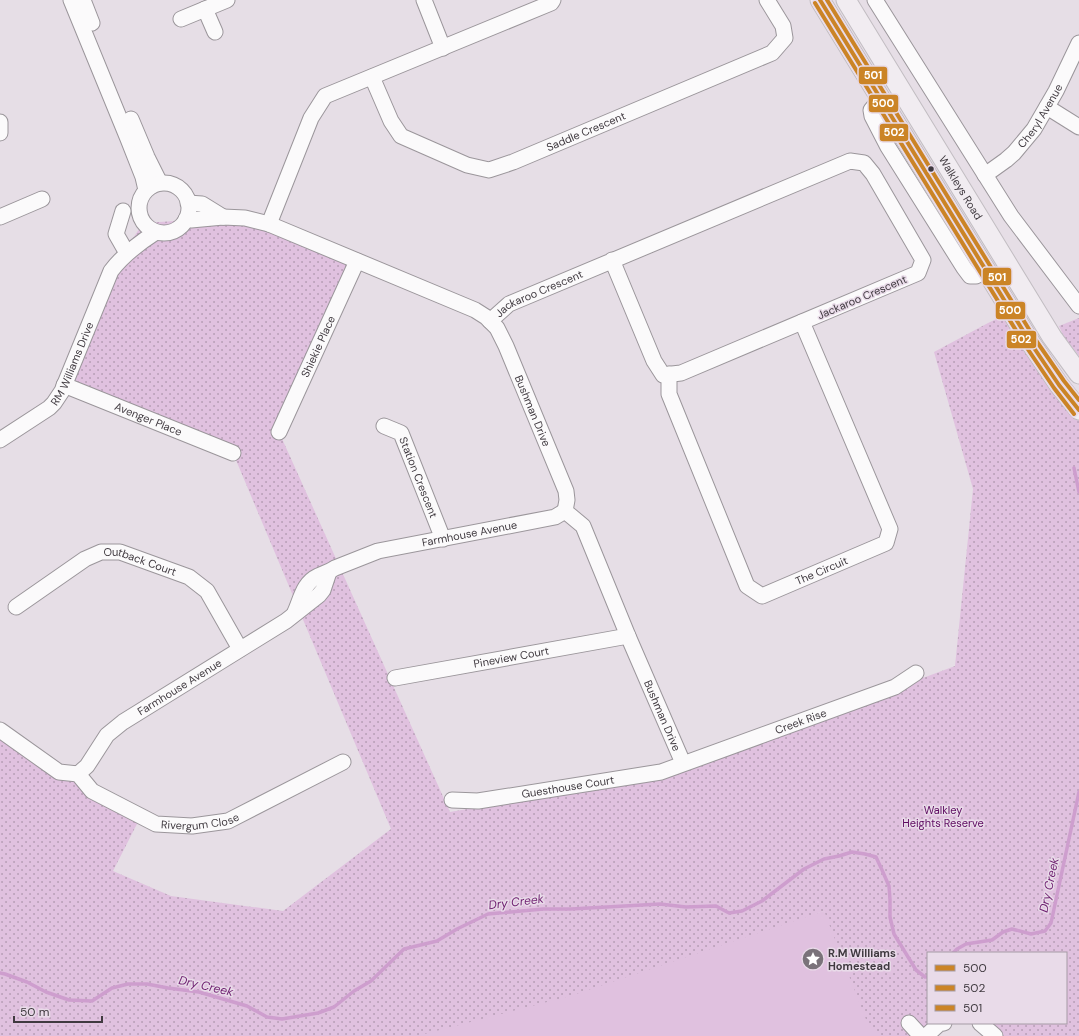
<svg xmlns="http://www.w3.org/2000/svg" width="1079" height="1036" viewBox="0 0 1079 1036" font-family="'DM Sans',sans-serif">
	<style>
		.green { fill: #e0c1df }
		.park { fill: url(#park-dots) }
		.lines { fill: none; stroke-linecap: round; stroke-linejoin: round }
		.stream { stroke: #ce9ece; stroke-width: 3.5 }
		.minor-casing { stroke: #9b969b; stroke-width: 17 }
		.major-casing { stroke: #c2bdc2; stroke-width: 21 }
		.minor { stroke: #fbfafb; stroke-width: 15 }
		.major { stroke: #f1ecf1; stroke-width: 19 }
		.bus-1-casing { stroke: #e9dbe9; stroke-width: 7 }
		.bus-2-casing { stroke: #e9dbe9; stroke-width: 7 }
		.bus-3-casing { stroke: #e9dbe9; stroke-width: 7 }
		.bus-1 { stroke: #cb8426; stroke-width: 4 }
		.bus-2 { stroke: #cb8426; stroke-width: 4 }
		.bus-3 { stroke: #cb8426; stroke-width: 4 }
		.bus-dot { fill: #403a40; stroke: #e9dbe9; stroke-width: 1.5 }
		.labels { text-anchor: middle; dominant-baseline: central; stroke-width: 3; stroke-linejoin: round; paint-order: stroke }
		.street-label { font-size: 11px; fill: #403a40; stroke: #e9dbe9 }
		.park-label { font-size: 11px; fill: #5e0b61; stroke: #e9dbe9 }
		.poi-label { font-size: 11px; font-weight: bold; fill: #403a40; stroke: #e9dbe9; text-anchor: start }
		.water-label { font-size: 12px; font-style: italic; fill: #6e1f70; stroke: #e9dbe9 }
		.line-badge { stroke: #e9dbe9; stroke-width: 1.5 }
		.badge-label { font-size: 11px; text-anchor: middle; font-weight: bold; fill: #fff }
	</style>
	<defs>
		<pattern id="park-dots" width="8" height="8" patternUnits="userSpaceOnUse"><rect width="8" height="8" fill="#e0c1df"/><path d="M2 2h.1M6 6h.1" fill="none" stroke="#b79eb6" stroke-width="1.8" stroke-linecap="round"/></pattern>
	</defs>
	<rect width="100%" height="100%" fill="#e6dee6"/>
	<path class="green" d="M824 911 887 1036H390Z"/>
	<g class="park">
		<path d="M223 217 357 261 279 432 450 812 665 774 955 666 973 489 934 352 988 323 1011 312 1079 404V1036H995L980 1023H1066V953H928V1023H944L922 1036H882L867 1022 824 911 570 996 417 1036H0V732L141 816 113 871 171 896 283 911 391 829 233 453 62 391 116 264 143 223 191 220Z"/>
		<path d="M1079 318V356L1064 337 1059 326Z"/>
	</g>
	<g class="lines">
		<g class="stream">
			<path d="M1074 468 1079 492"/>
			<path d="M953 953 957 949 966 944 992 940 1003 932 1012 929 1031 934 1045 931 1051 923 1079 792"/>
			<path d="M0 973 5 974 27 982 46 992 69 1000 92 1001 112 988 128 984H147L168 988 199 992 247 1006 267 1017 282 1019 318 1013 334 1007 354 991 371 981 404 949 437 941 457 929 488 914 543 909H571L660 904 686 907 716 906 729 913 742 911 762 901 804 869 824 859 839 856 852 852 865 854 876 857 882 870 889 886 890 900V917L894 934 916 970 925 977H928"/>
		</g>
		<g class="minor-casing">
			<g id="minor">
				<path d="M71 0 128 139 143 177 146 190"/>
				<path d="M83 0 92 23"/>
				<path d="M424 0 443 48"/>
				<path d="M875 0 1011 216 1079 306"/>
				<path d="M205 9 215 32"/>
				<path d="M181 19 227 0"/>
				<path id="s1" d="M372 77 391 121 401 136 467 165 489 170 513 162 772 53 785 38 783 26 767 0"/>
				<path d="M881 98 871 110 872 116 888 147 964 268 970 276H976L986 270"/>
				<path d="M1047 107 1079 127"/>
				<path d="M131 119 147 157 160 183"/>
				<path d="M0 122V133"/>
				<path id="s2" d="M985 175 1006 160 1014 153 1034 129 1056 91 1079 43"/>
				<circle cx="164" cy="208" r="25"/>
				<path d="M188 203 202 204 223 217"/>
				<path d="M123 211 116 234 124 248"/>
				<path d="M0 217 42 199"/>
				<path id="s3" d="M186 219 191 220 223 217 245 218 269 224 475 310 486 317 497 328 506 346 566 491 567 500 565 511 583 526 628 636 683 763"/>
				<path d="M269 224 311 118 325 96 551 3 553 0"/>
				<path id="s4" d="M490 321 509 304 850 161 864 163 873 174 923 260 918 273 681 373 663 375 654 361 612 260"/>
				<path id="s5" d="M669 374V394L747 586 762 596 886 543 890 529 802 322"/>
				<path id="s6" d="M64 385 233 453"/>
				<path id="s7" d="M384 426 401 433 443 539"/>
				<path id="s8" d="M279 432 357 261"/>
				<path id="s9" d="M0 440 49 408 54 403 62 391 111 271C123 255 139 243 156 232"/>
				<path id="s10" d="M16 607 85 559 101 552H120L189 577 207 591 240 649"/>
				<path id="s11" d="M295 612C301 599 303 583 318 576 324 573 329 572 335 568L378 551 555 517 565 511"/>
				<path id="s12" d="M395 678 628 636"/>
				<path id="s13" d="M0 730 59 772 78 774 92 791 156 824 192 826 228 821 343 762"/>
				<path id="s14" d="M78 774 87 766 107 735 123 722 286 621 319 595 323 590 329 572"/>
				<path id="s15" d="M452 800 478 801 661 772 895 687 916 673"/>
				<path d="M909 1023 921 1036"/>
				<path d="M980 1023 995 1036"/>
				<path d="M926 1036 939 1024 944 1023"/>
			</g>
		</g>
		<g class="major-casing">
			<g id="major">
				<path d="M820 0 1030 342 1059 385 1079 410"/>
				<path id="s16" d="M846 0 1052 337 1079 374"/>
			</g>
		</g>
		<use href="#minor" class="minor"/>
		<use href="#major" class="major"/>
		<g class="bus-1-casing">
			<path id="bus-1" d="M820 0 1030 342 1059 385 1079 410"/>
		</g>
		<g class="bus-2-casing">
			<path id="bus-2" d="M815 3 1025 345 1054 388 1074 414"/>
		</g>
		<g class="bus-3-casing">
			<path id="bus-3" d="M827 0 1035 339 1064 381 1079 400"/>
		</g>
		<use href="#bus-1" class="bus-1"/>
		<use href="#bus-2" class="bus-2"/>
		<use href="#bus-3" class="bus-3"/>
	</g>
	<defs>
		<g id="sight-disc" transform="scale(1.15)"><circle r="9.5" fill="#7a737a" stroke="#e9dbe9"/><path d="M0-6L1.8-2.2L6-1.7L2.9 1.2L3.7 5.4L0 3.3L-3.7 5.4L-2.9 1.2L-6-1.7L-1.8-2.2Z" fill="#fff"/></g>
	</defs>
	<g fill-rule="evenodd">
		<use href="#sight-disc" x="813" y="959"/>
	</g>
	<circle class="bus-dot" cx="931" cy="169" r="3.5"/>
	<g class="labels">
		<g class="street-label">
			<text stroke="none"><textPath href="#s2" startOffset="82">Cheryl Avenue</textPath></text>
			<text stroke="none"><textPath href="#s1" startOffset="265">Saddle Crescent</textPath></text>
			<text stroke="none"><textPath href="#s16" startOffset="220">Walkleys Road</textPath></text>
			<text stroke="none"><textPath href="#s4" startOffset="57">Jackaroo Crescent</textPath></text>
			<text transform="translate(862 297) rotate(-23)">Jackaroo Crescent</text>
			<text stroke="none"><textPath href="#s8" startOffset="94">Shiekie Place</textPath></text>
			<text stroke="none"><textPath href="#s9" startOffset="109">RM Williams Drive</textPath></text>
			<text stroke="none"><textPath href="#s3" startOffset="426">Bushman Drive</textPath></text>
			<text stroke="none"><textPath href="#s6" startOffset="91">Avenger Place</textPath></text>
			<text stroke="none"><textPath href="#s7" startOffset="66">Station Crescent</textPath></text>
			<text stroke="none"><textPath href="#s11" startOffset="202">Farmhouse Avenue</textPath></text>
			<text stroke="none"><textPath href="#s10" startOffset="142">Outback Court</textPath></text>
			<text stroke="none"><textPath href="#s5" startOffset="310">The Circuit</textPath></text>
			<text stroke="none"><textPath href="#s12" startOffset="118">Pineview Court</textPath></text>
			<text stroke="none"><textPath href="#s14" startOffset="136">Farmhouse Avenue</textPath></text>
			<text stroke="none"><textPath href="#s3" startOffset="762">Bushman Drive</textPath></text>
			<text stroke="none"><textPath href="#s15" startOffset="360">Creek Rise</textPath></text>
			<text stroke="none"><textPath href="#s15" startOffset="117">Guesthouse Court</textPath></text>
			<text stroke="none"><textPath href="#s13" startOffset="230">Rivergum Close</textPath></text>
		</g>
		<g class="park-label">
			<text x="943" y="810">Walkley<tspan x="943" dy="13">Heights Reserve</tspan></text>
		</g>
		<g class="poi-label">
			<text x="828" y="953">R.M Williams<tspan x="828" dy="13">Homestead</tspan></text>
		</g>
		<g class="water-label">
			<text transform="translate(1049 885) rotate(-78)">Dry Creek</text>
			<text transform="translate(516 902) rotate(-7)">Dry Creek</text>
			<text transform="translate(206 986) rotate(13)">Dry Creek</text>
		</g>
	</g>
	<g class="line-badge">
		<rect x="858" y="66" width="30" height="19" rx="4" fill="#cb8426"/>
		<rect x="868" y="94" width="31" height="19" rx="4" fill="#cb8426"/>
		<rect x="879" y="123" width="30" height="19" rx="4" fill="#cb8426"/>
		<rect x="982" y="267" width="30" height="19" rx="4" fill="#cb8426"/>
		<rect x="995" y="301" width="31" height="19" rx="4" fill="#cb8426"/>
		<rect x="1006" y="330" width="31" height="19" rx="4" fill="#cb8426"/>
	</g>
	<g class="badge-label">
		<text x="873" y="79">501</text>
		<text x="883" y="107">500</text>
		<text x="894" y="136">502</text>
		<text x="997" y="281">501</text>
		<text x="1010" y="314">500</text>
		<text x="1021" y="343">502</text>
	</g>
	<rect x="927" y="952" width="140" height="72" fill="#e9dbe9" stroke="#a59ba5"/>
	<rect x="935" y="965" width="20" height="6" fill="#cb8426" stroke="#a59ba5"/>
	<text x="963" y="972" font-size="12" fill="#403a40">500</text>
	<rect x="935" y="985" width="20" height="6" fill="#cb8426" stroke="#a59ba5"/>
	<text x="963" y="992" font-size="12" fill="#403a40">502</text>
	<rect x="935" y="1005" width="20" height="6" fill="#cb8426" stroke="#a59ba5"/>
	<text x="963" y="1012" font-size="12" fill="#403a40">501</text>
	<path d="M14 1016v6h88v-6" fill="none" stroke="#403a40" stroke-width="2"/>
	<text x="20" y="1016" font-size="12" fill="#403a40" stroke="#e9dbe9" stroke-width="3" paint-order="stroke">50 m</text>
</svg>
